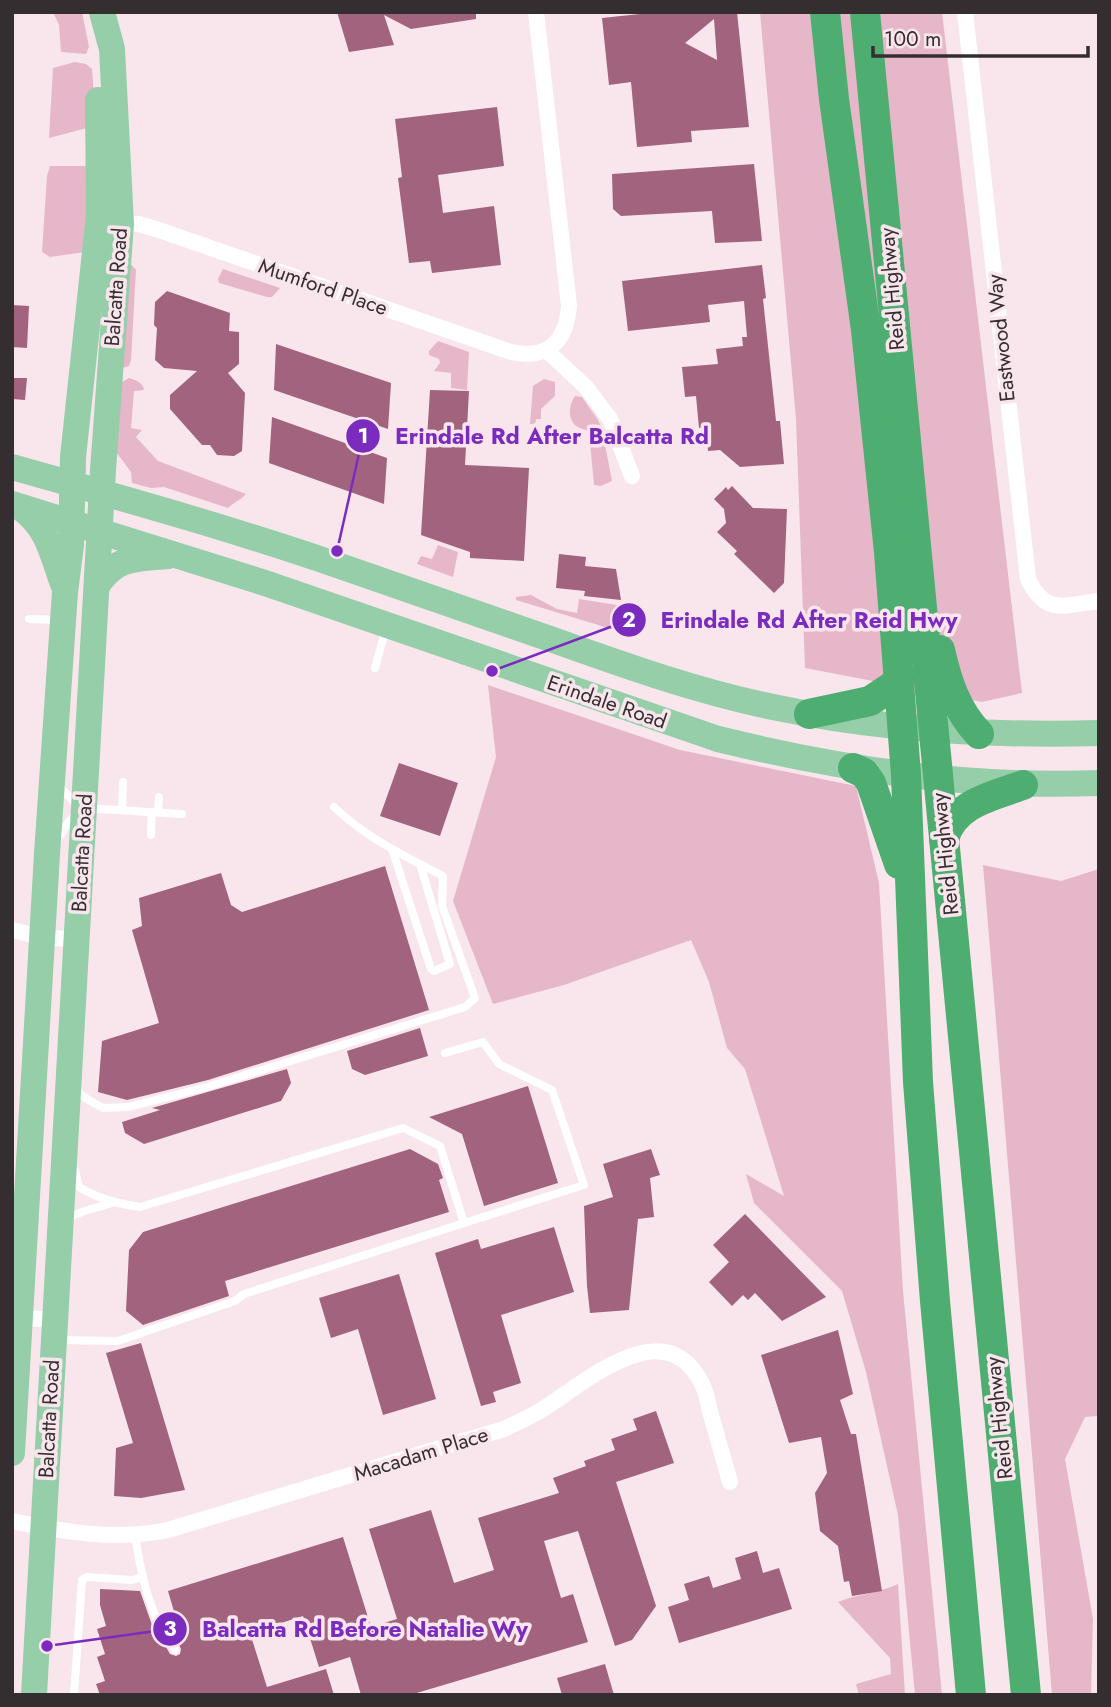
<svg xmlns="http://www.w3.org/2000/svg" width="1111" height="1707" viewBox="0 0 1111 1707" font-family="Jost,sans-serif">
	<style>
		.green { fill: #e6b7c9 }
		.building { fill: #a1637d; fill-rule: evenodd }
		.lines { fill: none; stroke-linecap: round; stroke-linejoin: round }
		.lane { stroke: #fff; stroke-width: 8 }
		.street { stroke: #fff; stroke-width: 16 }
		.primary { stroke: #95cea9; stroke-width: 26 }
		.highway { stroke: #4ead70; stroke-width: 30 }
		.labels { text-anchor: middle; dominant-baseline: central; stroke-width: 7; stroke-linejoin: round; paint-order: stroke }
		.street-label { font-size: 21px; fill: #352e31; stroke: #f8e6ec }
		.leader { fill: none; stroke: #7b2cbf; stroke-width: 2.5 }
		.callout-dot { fill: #7b2cbf; stroke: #f8e6ec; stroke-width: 2.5 }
		.mark-label { font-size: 21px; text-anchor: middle; font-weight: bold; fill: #fff }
		.callout-label { font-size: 23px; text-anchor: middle; font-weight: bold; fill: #7b2cbf; stroke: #f8e6ec; stroke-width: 7; stroke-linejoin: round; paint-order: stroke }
	</style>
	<rect width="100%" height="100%" fill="#f8e6ec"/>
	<g class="green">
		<path d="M53 12H82L89 47 86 54 61 52 59 25Z"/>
		<path d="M760 12H942L1022 693 982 702 805 668 796 419Z"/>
		<path d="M75 62 86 64 92 69 96 120 87 128 49 138 53 68Z"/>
		<path d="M50 166H91L85 252 50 257 42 252 47 176Z"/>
		<path d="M129 262 136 270 131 360 129 366 122 368Z"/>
		<path d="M223 269 280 288 272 297H267L219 283 218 279Z"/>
		<path d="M438 341 469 352 467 390 451 388V373L434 371 440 363 439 359 429 355V351Z"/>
		<path d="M129 378C135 380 143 382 144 390L134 391 131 428 142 430 136 437 158 461 246 494C241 500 234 502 228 508L164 487 151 488 132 483 131 472 116 452 122 382Z"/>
		<path d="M544 379 555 382V396L541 409V419H536L535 424H530L533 386Z"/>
		<path d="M575 396 582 397 598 420 602 429 612 481 601 486 594 485 589 432C585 429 577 428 574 424 567 416 570 403 575 396Z"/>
		<path d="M438 545 458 552 453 577 417 564 421 556 432 559Z"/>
		<path d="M531 595 557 609 577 613 579 599 623 606 628 634 516 600V597Z"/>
		<path d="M488 685 680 750 856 786 879 883 903 1291 942 1695H915L898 1515 866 1372 842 1291 754 1203 746 1174 784 1196 745 1069 727 1048 709 982 691 940 564 985 493 1004 453 901 496 757Z"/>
		<path d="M983 865 1061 881 1099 869V1416L1085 1417 1065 1459 1093 1619 1091 1695H1052Z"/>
		<path d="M898 1584 905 1695H859L856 1684 891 1674 890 1658 838 1602C858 1594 878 1593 898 1584Z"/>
	</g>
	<g class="building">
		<path d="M337 12H476V19L411 29 384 15 394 45 349 52Z"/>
		<path d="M659 12H737L749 127 691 131 692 142 637 147 631 82 609 85 602 18ZM714 19 717 60 685 43Z"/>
		<path d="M497 107 504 166 438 175 443 213 494 206 501 265 432 273 430 261 409 263 398 178 402 177 395 119Z"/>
		<path d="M754 164 762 241 715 243 712 211 621 216 613 209 612 174Z"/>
		<path d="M762 265 766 298 763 299 776 421H780L784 464 740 467 720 450 708 451 706 427 699 428 696 396 685 397 682 367 718 364 716 349 743 346 742 337H747L744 301 708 305 710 322 628 331 622 281Z"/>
		<path d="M167 291 230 313 229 331 239 332V364L228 373 245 393 242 451 234 456 217 455 210 445H202L170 409V395L197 371 164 368 155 360 157 328 154 325 155 302Z"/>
		<path d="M12 305 29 306 27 348 12 347Z"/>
		<path d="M276 344 391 383 388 429 274 390Z"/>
		<path d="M12 378H27L25 400 12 399Z"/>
		<path d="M430 390 469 391 465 465 529 468 524 561 470 558V552L421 535Z"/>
		<path d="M272 417 387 458 384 504 269 463Z"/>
		<path d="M732 486 753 508 787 509 784 583 774 593 734 554 737 551 717 532 726 523 724 509 714 499 726 487 728 490Z"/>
		<path d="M559 554 586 557 585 566 616 569 621 600 584 596 585 591 556 588Z"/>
		<path d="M399 763 458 783 440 836 380 816Z"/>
		<path d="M385 866 429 1010 208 1080 127 1100 98 1092 102 1041 159 1023 132 930 142 926 139 898 221 873 231 905 242 912Z"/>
		<path d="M420 1028 428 1056 365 1075 352 1069 347 1051Z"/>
		<path d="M287 1069 291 1083 281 1101 144 1144 125 1133 122 1122 160 1110 152 1108Z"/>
		<path d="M528 1086 558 1183 484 1206 462 1134 429 1117Z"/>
		<path d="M410 1149 438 1164 443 1178 439 1180 449 1212 225 1281 229 1296 143 1325 126 1311 129 1250 143 1232Z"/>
		<path d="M651 1149 660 1175 650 1178 654 1217 638 1219 629 1310 590 1313 587 1286 584 1206 613 1197 603 1164Z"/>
		<path d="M745 1214 826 1297 782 1321 755 1293 748 1300 743 1295 732 1306 709 1282 729 1262 713 1245Z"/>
		<path d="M554 1227 574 1292 501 1315 521 1383 493 1392 496 1402 481 1406 435 1253 478 1239 481 1249Z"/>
		<path d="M399 1274 436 1399 383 1415 358 1329 331 1338 319 1298Z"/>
		<path d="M838 1330 853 1394 840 1400 851 1434H856L882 1591 852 1596 849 1581 844 1582 838 1546 820 1531 815 1493 827 1473 821 1437 789 1443 761 1355Z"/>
		<path d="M141 1343 185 1490 141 1498 114 1496 116 1448 133 1443 106 1353Z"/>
		<path d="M656 1411 674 1463 616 1482 656 1606 632 1640 615 1646 578 1531 544 1541 561 1598 573 1594 588 1642 410 1695H361L350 1657 319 1667 303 1616 250 1633 267 1687 326 1669 334 1695H100L96 1684 105 1681 97 1657 105 1654 97 1629 106 1626 100 1605V1589L140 1591 157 1639 161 1638 170 1654 176 1656 180 1654 181 1649 174 1634 180 1632 168 1591 343 1537 371 1627 397 1619 369 1529 431 1510 454 1583 494 1570 478 1518 559 1493 553 1478 586 1466 584 1461 615 1450 611 1439 637 1430 633 1419Z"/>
		<path d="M757 1551 763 1573 779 1568 792 1609 679 1643 668 1607 689 1600 684 1584 709 1576 713 1588 741 1579 735 1558Z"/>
		<path d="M605 1664 614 1695H562L557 1678Z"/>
	</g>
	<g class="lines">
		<g class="lane">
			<path d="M29 619 58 620"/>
			<path d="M375 668 386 628"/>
			<path d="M58 785 74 802 84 808 182 814"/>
			<path d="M122 810 123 782"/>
			<path d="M158 812 159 797"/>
			<path d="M151 835 152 812"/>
			<path d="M57 840 70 820 77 814"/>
			<path d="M392 849 431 969 434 971 450 964 420 864"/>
			<path d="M445 1053 483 1042 499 1064 552 1090 584 1185 464 1223"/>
			<path d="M74 1089 87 1099 103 1108 128 1107 210 1086 465 1007 475 998 442 906 443 876C404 856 365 837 334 807"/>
			<path d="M67 1219C80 1210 97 1208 112 1203"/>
			<path d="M58 1340 118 1341 235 1301 244 1294 464 1223 440 1146 403 1128 140 1207C118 1204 98 1199 79 1187L75 1171"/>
			<path d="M135 1534C139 1563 145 1594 158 1622 163 1633 172 1638 175 1650"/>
			<path d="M74 1695 82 1580 87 1577 132 1580 143 1577"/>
		</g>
		<g class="street">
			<path d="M965 12 1028 579C1046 616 1063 605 1099 601"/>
			<path d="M114 224H138L159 230 511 352C548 360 566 342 569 306L536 12"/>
			<path d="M546 350 586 387 610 419 632 476"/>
			<path d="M12 930 42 937 78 940"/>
			<path d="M12 1317 54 1320"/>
			<path d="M12 1521C63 1532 116 1541 168 1530L504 1429C517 1423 530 1417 543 1409 585 1383 665 1309 702 1384 707 1393 708 1405 711 1415 717 1437 724 1460 730 1482"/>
		</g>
		<g class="primary">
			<path d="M12 467C121 498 230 528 337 565 410 590 483 615 556 641 629 667 702 693 778 708 884 730 991 736 1099 733"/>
			<path d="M12 504 265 583 718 739C845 770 968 788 1099 783"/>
			<path d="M22 509C48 528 52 554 63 584"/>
			<path d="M97 586C116 556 136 559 168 556"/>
			<path d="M12 1453 47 854 65 592 71 545 73 457 99 215 98 100"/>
			<path d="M34 1695 103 470 121 224 112 49 102 12"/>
		</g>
		<g class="highway">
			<path d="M825 12 834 99 866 330 889 552 906 775 918 1082 935 1301 971 1695"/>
			<path d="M865 12 1026 1695"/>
			<path d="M940 650C947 681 956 710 979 734"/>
			<path d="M809 714 870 701 900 681"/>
			<path d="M853 768 864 773 871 783 899 864"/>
			<path d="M944 839C954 803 993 796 1023 785"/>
		</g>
	</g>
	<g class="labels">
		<g class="street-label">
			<text transform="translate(116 287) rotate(-86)">Balcatta Road</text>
			<text transform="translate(323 287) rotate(19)">Mumford Place</text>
			<text transform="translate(892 289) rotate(-95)">Reid Highway</text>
			<text transform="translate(1001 338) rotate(-96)">Eastwood Way</text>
			<text transform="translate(607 702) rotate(19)">Erindale Road</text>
			<text transform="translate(82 853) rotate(-87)">Balcatta Road</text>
			<text transform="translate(945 854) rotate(-96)">Reid Highway</text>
			<text transform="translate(999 1418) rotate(-96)">Reid Highway</text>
			<text transform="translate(49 1419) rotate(-87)">Balcatta Road</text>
			<text transform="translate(421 1454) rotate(-17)">Macadam Place</text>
		</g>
	</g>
	<path class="leader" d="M337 551L363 436M492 671L629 620M47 1646L170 1629"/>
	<g class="callout-dot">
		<circle cx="337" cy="551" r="7"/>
		<circle cx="492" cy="671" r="7"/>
		<circle cx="47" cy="1646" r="7"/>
		<circle cx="363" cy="436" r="18"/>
		<circle cx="629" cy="620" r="18"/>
		<circle cx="170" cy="1629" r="18"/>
	</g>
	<g class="mark-label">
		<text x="363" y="443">1</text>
		<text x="629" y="627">2</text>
		<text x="170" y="1636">3</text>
	</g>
	<g class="callout-label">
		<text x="552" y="444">Erindale Rd After Balcatta Rd</text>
		<text x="809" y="628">Erindale Rd After Reid Hwy</text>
		<text x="365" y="1637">Balcatta Rd Before Natalie Wy</text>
	</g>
	<rect width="1111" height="1707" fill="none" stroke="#352e31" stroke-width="28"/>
	<path d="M873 46v10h215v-10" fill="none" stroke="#352e31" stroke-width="3.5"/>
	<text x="884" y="46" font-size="21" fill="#352e31" stroke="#f8e6ec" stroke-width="5" paint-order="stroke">100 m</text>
</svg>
